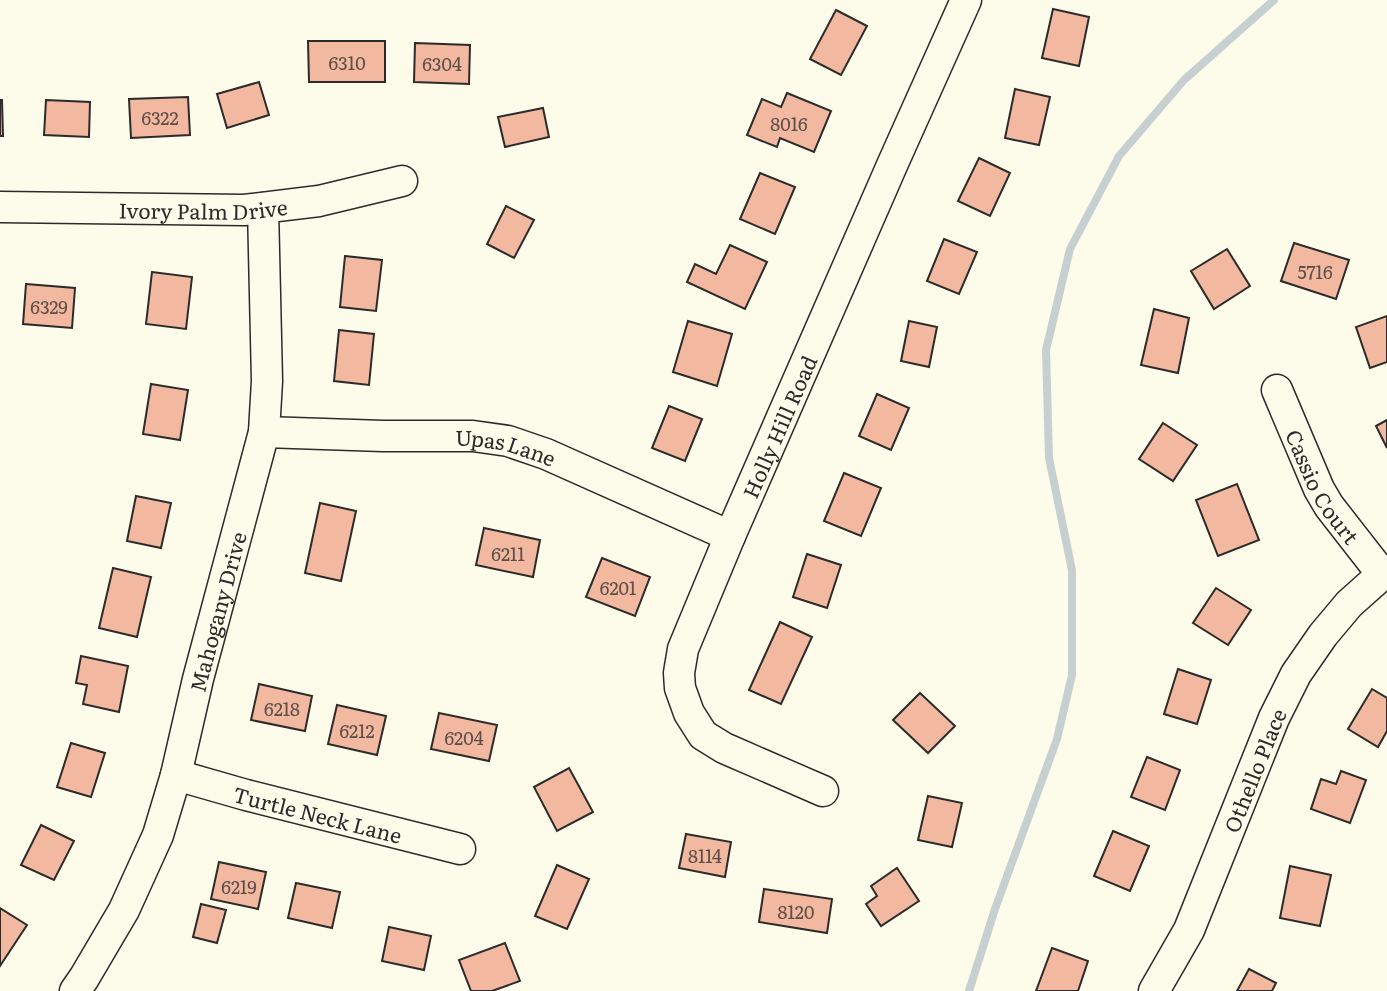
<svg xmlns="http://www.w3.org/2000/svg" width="1387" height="991" viewBox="0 0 1387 991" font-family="Literata,serif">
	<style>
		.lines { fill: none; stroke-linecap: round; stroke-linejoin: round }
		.stream { stroke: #c7d0d0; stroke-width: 8 }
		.building { fill: #f2b8a0; stroke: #2b2b2b; stroke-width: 2 }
		.minor-casing { stroke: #2b2b2b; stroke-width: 33 }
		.minor { stroke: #fdfbea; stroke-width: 30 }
		.labels { text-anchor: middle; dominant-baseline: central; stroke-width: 5; stroke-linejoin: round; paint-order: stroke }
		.number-label { font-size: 18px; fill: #5d4e48 }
		.street-label { font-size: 21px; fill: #2b2b2b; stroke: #fdfbea }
	</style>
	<rect width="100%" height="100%" fill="#fdfbea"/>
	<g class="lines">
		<path class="stream" d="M969 991 995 909 1057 739 1072 675V570L1049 458 1046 350 1070 249 1119 156 1184 80 1274 0"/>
	</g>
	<g class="building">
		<path d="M1053 9 1089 17 1079 66 1042 58Z"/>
		<path d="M836 10 867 26 841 75 810 59Z"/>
		<path d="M308 41H385V82H309Z"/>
		<path d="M415 43 470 45 469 84 414 82Z"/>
		<path d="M259 82 269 115 227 128 217 94Z"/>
		<path d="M1015 89 1050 97 1039 145 1005 138Z"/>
		<path d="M787 93 831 111 814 152 780 138 777 147 747 135 762 99 781 107Z"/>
		<path d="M188 97 190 135 131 138 129 99Z"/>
		<path d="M0 100H2L3 136H0Z"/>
		<path d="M46 100 90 102 89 137 44 135Z"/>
		<path d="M543 108 549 137 505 147 498 117Z"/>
		<path d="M979 158 1010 173 990 216 958 201Z"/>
		<path d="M760 173 795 187 775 234 740 219Z"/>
		<path d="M506 206 534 220 514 258 487 244Z"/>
		<path d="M944 239 977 252 959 294 927 281Z"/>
		<path d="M1294 243 1349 260 1336 299 1281 281Z"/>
		<path d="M730 245 767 262 745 309 687 282 695 264 716 274Z"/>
		<path d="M1227 249 1250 286 1214 309 1191 271Z"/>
		<path d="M345 256 382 260 376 311 340 307Z"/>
		<path d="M152 272 192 277 186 329 146 324Z"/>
		<path d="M26 284 75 288 72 328 23 324Z"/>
		<path d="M1154 309 1189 318 1178 373 1141 365Z"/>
		<path d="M1387 316V362L1370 368 1356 327Z"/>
		<path d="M688 321 732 334 717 386 673 372Z"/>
		<path d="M909 321 937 327 929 367 901 361Z"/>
		<path d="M339 330 374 334 369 385 334 381Z"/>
		<path d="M151 384 188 390 180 440 143 434Z"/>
		<path d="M877 394 909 408 891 450 859 436Z"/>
		<path d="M669 406 702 419 685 461 652 448Z"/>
		<path d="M1387 420V448L1376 426Z"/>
		<path d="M1163 423 1197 445 1173 481 1139 459Z"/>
		<path d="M844 473 881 488 861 536 824 521Z"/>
		<path d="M1237 484 1259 540 1218 556 1196 500Z"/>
		<path d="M136 496 171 503 161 548 127 541Z"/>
		<path d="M320 503 356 511 341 581 305 573Z"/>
		<path d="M484 528 540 540 533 577 476 565Z"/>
		<path d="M807 554 841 565 827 608 793 597Z"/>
		<path d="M602 558 650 577 635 616 586 597Z"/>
		<path d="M113 568 151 577 137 637 99 628Z"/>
		<path d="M1216 588 1251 610 1228 645 1193 623Z"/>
		<path d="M780 622 812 637 781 704 749 690Z"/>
		<path d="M81 656 128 666 119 712 83 704 87 685 76 683Z"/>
		<path d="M1178 669 1211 680 1197 724 1164 714Z"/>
		<path d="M259 684 312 696 305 731 251 720Z"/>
		<path d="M1372 689 1387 698V731L1378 747 1348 729Z"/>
		<path d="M920 693 955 726 928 753 893 720Z"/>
		<path d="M337 705 386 716 377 755 328 744Z"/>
		<path d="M439 713 497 725 489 761 431 749Z"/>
		<path d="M71 743 105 753 91 797 57 787Z"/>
		<path d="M1147 757 1180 770 1165 810 1131 797Z"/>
		<path d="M569 768 593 812 557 831 534 787Z"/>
		<path d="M1341 771 1366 780 1350 823 1311 809 1321 779 1336 784Z"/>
		<path d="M928 796 962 803 952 847 918 840Z"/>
		<path d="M41 825 74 841 54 880 21 865Z"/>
		<path d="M1113 831 1149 846 1130 891 1094 876Z"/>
		<path d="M686 834 731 842 725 877 679 868Z"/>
		<path d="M219 862 266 872 258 909 211 899Z"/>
		<path d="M557 865 589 879 567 929 535 916Z"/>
		<path d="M1290 866 1331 875 1320 926 1280 918Z"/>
		<path d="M897 868 919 901 881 926 866 904 877 896 871 886Z"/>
		<path d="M296 883 340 892 332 928 288 918Z"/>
		<path d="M764 889 832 899 827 933 759 922Z"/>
		<path d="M201 904 226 910 217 943 193 937Z"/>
		<path d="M0 908 27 925 0 966Z"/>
		<path d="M389 927 431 936 424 970 382 961Z"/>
		<path d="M505 943 520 981 492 991H471L459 960Z"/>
		<path d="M1052 948 1088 961 1078 991H1036Z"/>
		<path d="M1249 969 1276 983 1272 991H1237Z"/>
	</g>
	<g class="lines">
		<g class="minor-casing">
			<g id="minor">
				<path id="s1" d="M0 207 244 210 319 201 402 181"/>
				<path id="s2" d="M1277 390 1319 489 1329 506 1382 574"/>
				<path id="s3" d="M264 432 383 436H473L508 441 546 454 730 536"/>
				<path id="s4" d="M176 775 246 795 460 849"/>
				<path id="s5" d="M823 791 724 748 703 735 689 713 680 688 679 673 683 649 730 536 893 163 966 0"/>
				<path id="s6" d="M75 991 84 978 124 910 158 835 176 775 198 679 264 432 267 381 263 208"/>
				<path id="s7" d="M1154 991 1189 930 1274 718 1296 674 1323 635 1349 604 1387 570"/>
			</g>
		</g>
		<use href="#minor" class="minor"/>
	</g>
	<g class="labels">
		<g class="number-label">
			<text x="347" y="62">6310</text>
			<text x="442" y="63">6304</text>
			<text x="160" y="117">6322</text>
			<text x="789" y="123">8016</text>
			<text x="1315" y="271">5716</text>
			<text x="49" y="306">6329</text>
			<text x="508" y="553">6211</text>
			<text x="618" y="587">6201</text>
			<text x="282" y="708">6218</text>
			<text x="357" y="730">6212</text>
			<text x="464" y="737">6204</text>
			<text x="705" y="855">8114</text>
			<text x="239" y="886">6219</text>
			<text x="796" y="911">8120</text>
		</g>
		<g class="street-label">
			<text stroke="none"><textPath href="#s1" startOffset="203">Ivory Palm Drive</textPath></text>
			<text stroke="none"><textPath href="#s5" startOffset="467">Holly Hill Road</textPath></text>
			<text stroke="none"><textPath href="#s3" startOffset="243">Upas Lane</textPath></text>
			<text stroke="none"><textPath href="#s2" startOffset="107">Cassio Court</textPath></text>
			<text stroke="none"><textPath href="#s6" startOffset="408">Mahogany Drive</textPath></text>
			<text stroke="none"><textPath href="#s7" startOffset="243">Othello Place</textPath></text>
			<text stroke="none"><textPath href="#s4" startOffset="147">Turtle Neck Lane</textPath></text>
		</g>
	</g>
</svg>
